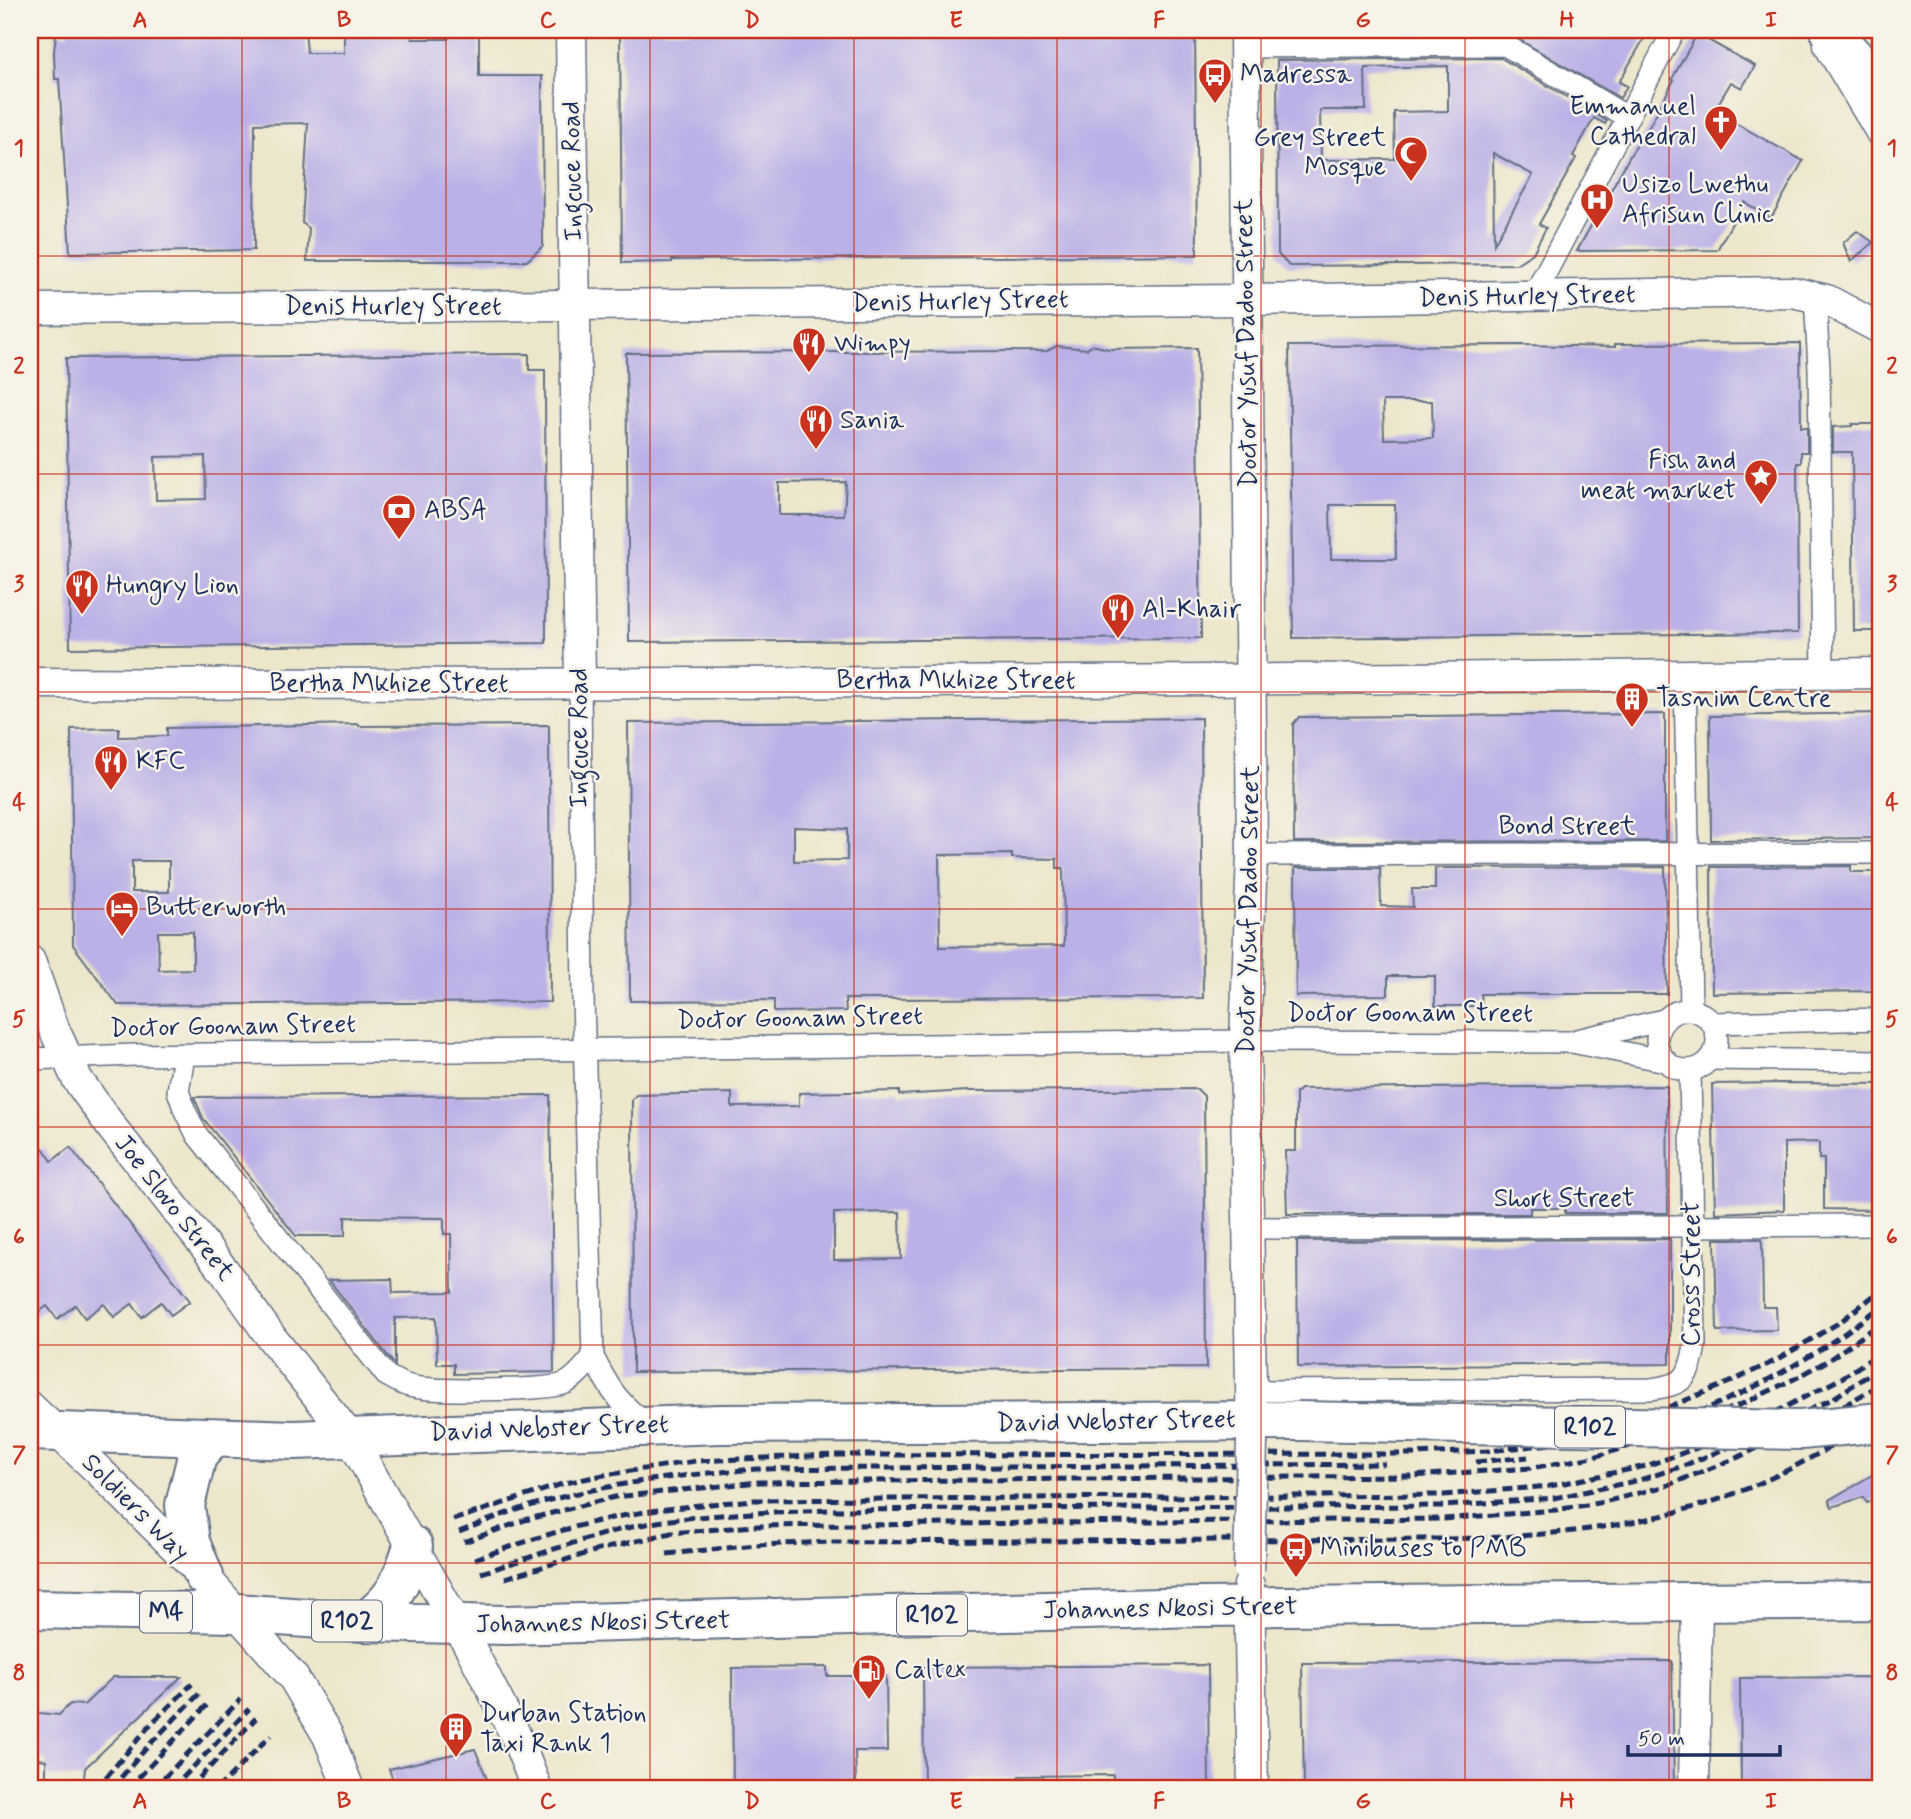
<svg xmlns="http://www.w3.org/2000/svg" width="1911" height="1819" viewBox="0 0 1911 1819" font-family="Mynerve,sans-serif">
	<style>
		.building { fill: #bbb1e7; fill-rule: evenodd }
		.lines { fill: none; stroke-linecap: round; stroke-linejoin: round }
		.street-casing { stroke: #646f84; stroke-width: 24 }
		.secondary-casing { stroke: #646f84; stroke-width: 33 }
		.highway-casing { stroke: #646f84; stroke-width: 42 }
		.street { stroke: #fff; stroke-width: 21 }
		.secondary { stroke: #fff; stroke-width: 30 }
		.highway { stroke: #fff; stroke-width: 38 }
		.rail { stroke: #1b2f5e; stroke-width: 5; stroke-dasharray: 10 5; stroke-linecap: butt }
		.secondary-bridge-casing { stroke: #646f84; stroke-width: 33; stroke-linecap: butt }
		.highway-bridge-casing { stroke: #646f84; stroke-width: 42; stroke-linecap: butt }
		.secondary-bridge { stroke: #fff; stroke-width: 30 }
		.highway-bridge { stroke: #fff; stroke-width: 38 }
		.grid { fill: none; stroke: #c8321e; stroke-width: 2; stroke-opacity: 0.55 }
		.labels { text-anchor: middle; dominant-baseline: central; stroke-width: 5; stroke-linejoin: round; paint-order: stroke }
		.shield { fill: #f7f3e8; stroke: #5d6a87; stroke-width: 2 }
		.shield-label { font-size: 24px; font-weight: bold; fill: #1b2f5e }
		.poi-label { font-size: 26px; fill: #1b2f5e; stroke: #f7f3e8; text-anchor: start }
		.street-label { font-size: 26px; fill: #1b2f5e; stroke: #f7f3e8 }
		.neatline { fill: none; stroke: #c8321e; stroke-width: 2.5 }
		.grid-label { font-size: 23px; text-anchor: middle; font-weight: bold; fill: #c8321e }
	</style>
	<rect width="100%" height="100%" fill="#f7f3e8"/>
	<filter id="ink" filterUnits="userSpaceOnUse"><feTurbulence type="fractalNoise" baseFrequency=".0143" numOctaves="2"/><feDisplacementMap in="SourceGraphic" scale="14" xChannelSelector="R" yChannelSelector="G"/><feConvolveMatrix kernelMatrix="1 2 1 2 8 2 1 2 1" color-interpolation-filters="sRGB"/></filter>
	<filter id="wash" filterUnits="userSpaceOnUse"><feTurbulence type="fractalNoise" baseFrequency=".00686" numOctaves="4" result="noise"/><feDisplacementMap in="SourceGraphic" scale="28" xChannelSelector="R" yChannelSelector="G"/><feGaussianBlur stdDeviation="1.57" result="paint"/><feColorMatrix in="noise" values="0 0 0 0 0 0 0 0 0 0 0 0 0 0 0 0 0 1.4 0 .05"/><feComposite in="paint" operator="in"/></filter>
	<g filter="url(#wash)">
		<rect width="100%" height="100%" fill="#ece6ca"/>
		<g id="blocks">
			<g class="building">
				<path d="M68 30H305L307 53H344V30H412V39H448V30H479V76H542L543 246 527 261H307L309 228 302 223 308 123 255 124 254 250 70 253 59 79H55L54 52 56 33 68 34Z"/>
				<path d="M620 30H1195L1197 255 672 260V262L622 263Z"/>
				<path d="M1277 30H1649L1619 82 1627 86 1620 98 1506 32 1277 34Z"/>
				<path d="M1697 34 1755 66 1742 88 1731 82 1714 111 1803 161 1771 218 1744 202 1717 250 1577 251 1631 154 1649 127 1674 80 1672 79Z"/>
				<path d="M1501 58 1607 121 1605 124 1594 118 1573 156 1576 158 1539 224 1546 228 1533 253 1516 264 1289 266 1278 254 1277 60ZM1448 66V111L1394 112 1395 159 1321 160 1320 110H1366L1365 68ZM1493 153 1533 175 1494 244Z"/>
				<path d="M1857 231 1873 242 1851 262 1843 243Z"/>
				<path d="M1800 343 1801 427H1807V452H1801V463H1797L1798 633 1293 638 1289 346 1522 345 1615 347V344ZM1383 401H1432L1433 438 1384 439ZM1330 505H1395L1396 559H1331Z"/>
				<path d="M1092 345 1108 349 1197 348 1201 638 629 642 626 353 1047 351 1057 346 1087 349ZM846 482 844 515H779V483Z"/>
				<path d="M529 354V370H545L546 643 70 648 66 358ZM205 456 206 499 156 500 155 457Z"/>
				<path d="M1852 424H1881V631H1854L1852 452H1833V427L1852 426Z"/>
				<path d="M1881 713V838L1711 840 1710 716Z"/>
				<path d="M1665 714V841L1294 842 1293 724 1299 717Z"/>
				<path d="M1201 718 1203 998 845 999 846 1011 774 1012V1000L630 1001 628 723ZM794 827 847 829V860L794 861ZM1012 854V858L1057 859V868H1063L1064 946 940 947 939 855Z"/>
				<path d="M359 724V726L549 725 550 1002 118 1005 73 945 71 729 119 728V737L167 736V728ZM132 861H169V892H132ZM158 932H193V969L159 970Z"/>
				<path d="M1851 866V872H1881V991L1712 993 1711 867Z"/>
				<path d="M1665 867 1667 994H1481L1482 1006H1435V976H1388V995L1296 996 1295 868H1380L1381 906 1413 907 1412 889H1435V868Z"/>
				<path d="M1783 1083 1881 1084V1210L1824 1209V1159H1819V1142L1784 1143V1210L1715 1213 1712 1084Z"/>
				<path d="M1667 1086 1668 1213H1565V1208H1530V1214H1287L1285 1151H1296V1093L1300 1089Z"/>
				<path d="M1197 1089 1204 1096 1206 1368 633 1372 632 1100 636 1095 732 1093V1107L799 1106V1093L899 1091V1095L968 1091ZM900 1212 901 1259 834 1260V1213Z"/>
				<path d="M550 1095 554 1372 454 1374V1364H437L436 1317 395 1318V1365L329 1280 392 1279 393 1293 452 1292 451 1234H444V1218L345 1217V1236H296L203 1118 194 1097Z"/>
				<path d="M70 1147 190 1301 171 1315 161 1302 142 1317 132 1304 114 1317 104 1304 85 1318 75 1305 57 1319 47 1306 30 1319V1158L43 1148 52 1161Z"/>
				<path d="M1670 1239V1364L1298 1367 1297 1241Z"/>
				<path d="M1715 1239H1762L1763 1307H1776L1777 1330 1717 1331Z"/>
				<path d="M1881 1470V1495L1867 1503 1863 1497 1832 1507 1829 1500Z"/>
				<path d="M1672 1661 1674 1786 1628 1787V1789H1304L1302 1663Z"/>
				<path d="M1208 1665 1209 1789H1113V1775L1019 1776V1779L970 1780 971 1789H924L923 1667Z"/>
				<path d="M827 1667V1676H886L887 1751H855L856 1785H827V1789H733L732 1668Z"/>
				<path d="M113 1677H181L85 1768 84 1779 46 1776V1760L30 1758V1712L59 1715 70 1704 84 1705Z"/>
				<path d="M1881 1677V1789H1741L1740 1678Z"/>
				<path d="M475 1749 491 1789H396L389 1769Z"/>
			</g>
		</g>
	</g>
	<g filter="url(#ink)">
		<use href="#blocks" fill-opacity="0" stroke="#646f84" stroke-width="2"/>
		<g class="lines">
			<g class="street-casing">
				<g id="street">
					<path d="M1245 47 1505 45 1627 117"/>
					<path d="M1815 295 1819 369 1823 674"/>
					<path d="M1533 297 1674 30"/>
					<path d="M1685 676 1691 1009"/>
					<path d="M580 683 583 998 593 1357C610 1390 619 1404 649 1426"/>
					<path d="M1252 855 1881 853"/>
					<circle cx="1687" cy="1040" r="30"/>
					<path d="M1713 1023 1881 1019"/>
					<path d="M1577 1040 1664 1020"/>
					<path d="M184 1056 178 1091 185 1111 197 1135 386 1375C398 1382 407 1387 421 1388 444 1391 549 1391 566 1383 577 1377 585 1366 593 1357"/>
					<path d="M30 1059 135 1055 1245 1041 1572 1042 1666 1061"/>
					<path d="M1711 1059 1881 1061"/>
					<path d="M1248 1228 1881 1225"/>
					<path d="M1252 1391 1651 1389C1685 1384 1689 1379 1695 1345L1690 1070"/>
				</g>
			</g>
			<g class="secondary-casing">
				<g id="secondary">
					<path d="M571 30 580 683"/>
					<path d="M1245 30 1252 855 1245 1041 1252 1442"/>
					<path d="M1829 45 1881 132"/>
					<path d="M30 309 1246 300 1792 292 1827 300 1881 329"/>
					<path d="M30 683C647 686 1264 680 1881 673"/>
					<path d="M30 961 54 1029 77 1079 113 1129 225 1272 271 1337 350 1437 471 1649 515 1734 537 1789"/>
					<path d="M30 1407 99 1471 204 1576 293 1677 328 1736 349 1789"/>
					<path d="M1249 1585 1253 1789"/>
					<path d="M1694 1789 1697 1601"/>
				</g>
			</g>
			<g class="highway-casing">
				<g id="highway">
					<path d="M1829 30 1881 86"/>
					<path d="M30 1431 294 1440 720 1424 1298 1421"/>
					<path d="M204 1576 190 1542 185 1505 197 1456 212 1439"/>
					<path d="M30 1609 236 1613 364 1622 506 1625 1200 1607 1881 1600"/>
					<path d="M364 1622C397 1597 400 1584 413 1546"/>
				</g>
			</g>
			<use href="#street" class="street"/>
			<use href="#secondary" class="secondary"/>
			<use href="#highway" class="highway"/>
			<g class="rail">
				<path d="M1597 1444C1699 1420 1800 1371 1881 1306"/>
				<path d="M1476 1462 1528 1457"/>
				<path d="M453 1520 565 1483 604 1475 696 1461 834 1455 1412 1454 1488 1451 1561 1443 1605 1433 1730 1382 1777 1360 1840 1322 1881 1290"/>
				<path d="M459 1532C477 1525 495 1517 514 1511 591 1485 676 1475 757 1469L1385 1464"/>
				<path d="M464 1542 525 1520 615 1497 759 1482 1411 1476 1531 1468 1594 1457 1675 1432 1751 1400 1800 1376 1827 1361 1881 1323"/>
				<path d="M667 1554 756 1545 831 1542 1440 1539C1552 1537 1666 1527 1769 1479 1808 1461 1844 1439 1881 1417"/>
				<path d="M475 1559C515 1545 556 1531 598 1521 649 1509 701 1505 753 1500L1444 1495 1550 1486 1646 1466 1725 1438 1840 1379 1881 1352"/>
				<path d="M481 1573C543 1554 607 1528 671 1520 724 1513 777 1512 831 1510L1444 1506 1554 1498 1640 1480 1683 1466 1751 1438 1832 1399 1881 1367"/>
				<path d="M505 1578 602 1549 671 1533 754 1526 1444 1519 1556 1510 1604 1502 1666 1486 1739 1457 1843 1406 1881 1384"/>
				<path d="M96 1789 151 1724 192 1684"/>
				<path d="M111 1789 149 1745 199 1694"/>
				<path d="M128 1789 208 1704"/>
				<path d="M153 1789 241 1699"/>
				<path d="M172 1789 249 1709"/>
				<path d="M189 1789 256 1718"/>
				<path d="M217 1789 271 1735"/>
			</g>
			<g class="secondary-bridge-casing">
				<path id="secondary-bridge" d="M1249 1570 1252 1442"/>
			</g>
			<g class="highway-bridge-casing">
				<path id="highway-bridge" d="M1298 1421 1801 1430 1881 1422"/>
			</g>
			<use href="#secondary-bridge" class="secondary-bridge"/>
			<use href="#highway-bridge" class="highway-bridge"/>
		</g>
	</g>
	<path class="grid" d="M242 30V1789M446 30V1789M650 30V1789M854 30V1789M1057 30V1789M1261 30V1789M1465 30V1789M1669 30V1789M30 256H1881M30 474H1881M30 692H1881M30 909H1881M30 1127H1881M30 1345H1881M30 1563H1881"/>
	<defs>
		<g id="bus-pin" transform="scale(1.75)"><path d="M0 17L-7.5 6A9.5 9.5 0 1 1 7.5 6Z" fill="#c8321e" stroke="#f7f3e8"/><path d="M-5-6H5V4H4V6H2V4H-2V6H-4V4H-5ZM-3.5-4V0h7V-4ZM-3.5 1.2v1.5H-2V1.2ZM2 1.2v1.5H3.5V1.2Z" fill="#fff"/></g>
		<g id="church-pin" transform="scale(1.75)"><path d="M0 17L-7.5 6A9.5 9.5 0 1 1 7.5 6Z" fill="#c8321e" stroke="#f7f3e8"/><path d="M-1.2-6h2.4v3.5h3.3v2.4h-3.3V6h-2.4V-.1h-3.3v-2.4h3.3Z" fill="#fff"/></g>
		<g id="mosque-pin" transform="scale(1.75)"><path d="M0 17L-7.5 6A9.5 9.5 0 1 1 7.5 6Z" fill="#c8321e" stroke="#f7f3e8"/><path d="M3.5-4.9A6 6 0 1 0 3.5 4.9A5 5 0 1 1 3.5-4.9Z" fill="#fff"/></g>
		<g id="hospital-pin" transform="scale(1.75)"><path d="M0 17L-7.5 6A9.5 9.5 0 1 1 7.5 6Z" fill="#c8321e" stroke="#f7f3e8"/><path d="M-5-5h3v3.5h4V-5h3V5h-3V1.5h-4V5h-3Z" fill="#fff"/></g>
		<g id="restaurant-pin" transform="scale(1.75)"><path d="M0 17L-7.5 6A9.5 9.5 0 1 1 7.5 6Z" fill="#c8321e" stroke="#f7f3e8"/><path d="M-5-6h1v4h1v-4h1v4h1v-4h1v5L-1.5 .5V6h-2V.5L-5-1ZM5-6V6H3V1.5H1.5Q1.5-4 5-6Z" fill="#fff"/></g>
		<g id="sight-pin" transform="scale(1.75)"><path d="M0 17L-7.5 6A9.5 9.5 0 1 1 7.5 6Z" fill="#c8321e" stroke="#f7f3e8"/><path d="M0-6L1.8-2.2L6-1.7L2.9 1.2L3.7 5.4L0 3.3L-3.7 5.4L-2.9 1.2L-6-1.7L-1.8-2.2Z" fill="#fff"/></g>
		<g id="bank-pin" transform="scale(1.75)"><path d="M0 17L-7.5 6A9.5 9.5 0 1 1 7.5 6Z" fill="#c8321e" stroke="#f7f3e8"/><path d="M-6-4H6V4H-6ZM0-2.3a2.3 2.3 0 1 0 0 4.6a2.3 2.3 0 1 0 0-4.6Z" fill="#fff"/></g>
		<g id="building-pin" transform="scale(1.75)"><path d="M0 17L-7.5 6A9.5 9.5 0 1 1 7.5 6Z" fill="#c8321e" stroke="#f7f3e8"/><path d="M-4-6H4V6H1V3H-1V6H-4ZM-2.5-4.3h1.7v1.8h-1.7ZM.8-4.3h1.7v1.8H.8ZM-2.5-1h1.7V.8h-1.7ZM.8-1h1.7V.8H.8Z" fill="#fff"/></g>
		<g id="hotel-pin" transform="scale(1.75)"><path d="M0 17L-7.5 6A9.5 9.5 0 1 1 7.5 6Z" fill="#c8321e" stroke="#f7f3e8"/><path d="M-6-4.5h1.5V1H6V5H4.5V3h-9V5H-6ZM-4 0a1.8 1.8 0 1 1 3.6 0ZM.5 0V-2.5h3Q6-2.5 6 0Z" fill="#fff"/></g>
		<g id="fuel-pin" transform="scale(1.75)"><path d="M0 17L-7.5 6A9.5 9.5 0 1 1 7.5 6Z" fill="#c8321e" stroke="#f7f3e8"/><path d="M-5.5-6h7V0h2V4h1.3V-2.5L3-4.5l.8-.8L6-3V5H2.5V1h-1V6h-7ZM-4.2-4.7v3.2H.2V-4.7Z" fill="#fff"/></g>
	</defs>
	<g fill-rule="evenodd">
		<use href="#bus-pin" x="1215" y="75"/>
		<use href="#church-pin" x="1721" y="122"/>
		<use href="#mosque-pin" x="1411" y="153"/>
		<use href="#hospital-pin" x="1597" y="200"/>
		<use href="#restaurant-pin" x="809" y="344"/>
		<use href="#restaurant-pin" x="816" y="421"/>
		<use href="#sight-pin" x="1761" y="476"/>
		<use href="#bank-pin" x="399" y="511"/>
		<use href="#restaurant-pin" x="82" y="586"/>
		<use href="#restaurant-pin" x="1118" y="610"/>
		<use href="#building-pin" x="1632" y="699"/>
		<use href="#restaurant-pin" x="111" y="762"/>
		<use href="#hotel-pin" x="122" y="908"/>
		<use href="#bus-pin" x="1296" y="1549"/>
		<use href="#fuel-pin" x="869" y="1671"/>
		<use href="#building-pin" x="456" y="1729"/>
	</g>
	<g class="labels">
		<g class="shield">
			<rect x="1555" y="1406.5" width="70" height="41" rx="5"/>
			<rect x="140" y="1591.5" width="52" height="41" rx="5"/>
			<rect x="897" y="1594.5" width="70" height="41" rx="5"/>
			<rect x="312" y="1600.5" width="70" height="41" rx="5"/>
		</g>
		<g class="shield-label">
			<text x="1590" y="1427">R102</text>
			<text x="166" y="1612">M4</text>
			<text x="932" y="1615">R102</text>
			<text x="347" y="1621">R102</text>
		</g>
		<g class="poi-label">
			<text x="1240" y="75">Madressa</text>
			<text x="1696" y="107" text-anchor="end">Emmanuel<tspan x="1696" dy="30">Cathedral</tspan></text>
			<text x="1386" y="138" text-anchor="end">Grey Street<tspan x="1386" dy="30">Mosque</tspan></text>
			<text x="1622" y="185">Usizo Lwethu<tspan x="1622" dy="30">Afrisun Clinic</tspan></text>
			<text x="834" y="344">Wimpy</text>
			<text x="840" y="421">Sania</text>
			<text x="1736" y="461" text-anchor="end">Fish and<tspan x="1736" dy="30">meat market</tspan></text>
			<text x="424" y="511">ABSA</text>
			<text x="106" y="586">Hungry Lion</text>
			<text x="1142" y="610">Al-Khair</text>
			<text x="1656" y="699">Tasnim Centre</text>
			<text x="136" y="762">KFC</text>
			<text x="146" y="908">Butterworth</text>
			<text x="1320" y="1549">Minibuses to PMB</text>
			<text x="894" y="1671">Caltex</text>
			<text x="480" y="1714">Durban Station<tspan x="480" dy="30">Taxi Rank 1</tspan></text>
		</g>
		<g class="street-label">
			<text transform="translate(573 171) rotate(-91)">Ingcuce Road</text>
			<text transform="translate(1527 297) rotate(-1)">Denis Hurley Street</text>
			<text transform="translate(960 302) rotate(-1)">Denis Hurley Street</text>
			<text x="393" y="307">Denis Hurley Street</text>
			<text transform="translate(1247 343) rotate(-91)">Doctor Yusuf Dadoo Street</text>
			<text x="956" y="681">Bertha Mkhize Street</text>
			<text x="389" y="684">Bertha Mkhize Street</text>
			<text transform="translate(580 738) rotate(-90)">Ingcuce Road</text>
			<text x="1567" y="827">Bond Street</text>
			<text transform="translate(1249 910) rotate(-89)">Doctor Yusuf Dadoo Street</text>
			<text x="1410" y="1014">Doctor Goonam Street</text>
			<text transform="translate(800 1019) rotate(-1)">Doctor Goonam Street</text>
			<text transform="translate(233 1027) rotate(-1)">Doctor Goonam Street</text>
			<text x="1564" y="1199">Short Street</text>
			<text transform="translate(174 1208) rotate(52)">Joe Slovo Street</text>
			<text transform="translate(1692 1274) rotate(-90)">Cross Street</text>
			<text transform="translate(1116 1422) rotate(-1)">David Webster Street</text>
			<text transform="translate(549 1429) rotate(-2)">David Webster Street</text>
			<text transform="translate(135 1508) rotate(45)">Soldiers Way</text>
			<text transform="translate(1170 1609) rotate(-1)">Johannes Nkosi Street</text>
			<text transform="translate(603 1623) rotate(-1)">Johannes Nkosi Street</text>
		</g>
	</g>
	<rect width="1911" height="1819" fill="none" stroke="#f7f3e8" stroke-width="77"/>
	<path d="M1628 1745v10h152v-10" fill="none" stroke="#1b2f5e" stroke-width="3.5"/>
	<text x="1638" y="1745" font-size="21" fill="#1b2f5e" stroke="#f7f3e8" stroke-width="5" paint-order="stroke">50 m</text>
	<rect x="38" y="38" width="1834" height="1742" class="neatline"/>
	<g class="grid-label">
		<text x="140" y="27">A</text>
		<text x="344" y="27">B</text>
		<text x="548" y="27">C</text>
		<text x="752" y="27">D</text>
		<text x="956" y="27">E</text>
		<text x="1159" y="27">F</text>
		<text x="1363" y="27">G</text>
		<text x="1567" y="27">H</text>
		<text x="1771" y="27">I</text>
		<text x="19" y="155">1</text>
		<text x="1892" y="155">1</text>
		<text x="19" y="373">2</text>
		<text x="1892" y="373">2</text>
		<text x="19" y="591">3</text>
		<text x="1892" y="591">3</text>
		<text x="19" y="809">4</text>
		<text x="1892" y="809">4</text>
		<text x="19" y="1026">5</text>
		<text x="1892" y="1026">5</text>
		<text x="19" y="1244">6</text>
		<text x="1892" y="1244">6</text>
		<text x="19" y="1462">7</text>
		<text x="1892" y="1462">7</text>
		<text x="19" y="1680">8</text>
		<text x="1892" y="1680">8</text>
		<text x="140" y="1808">A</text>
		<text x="344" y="1808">B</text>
		<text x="548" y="1808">C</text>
		<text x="752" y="1808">D</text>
		<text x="956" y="1808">E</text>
		<text x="1159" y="1808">F</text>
		<text x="1363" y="1808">G</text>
		<text x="1567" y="1808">H</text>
		<text x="1771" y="1808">I</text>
	</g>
</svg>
